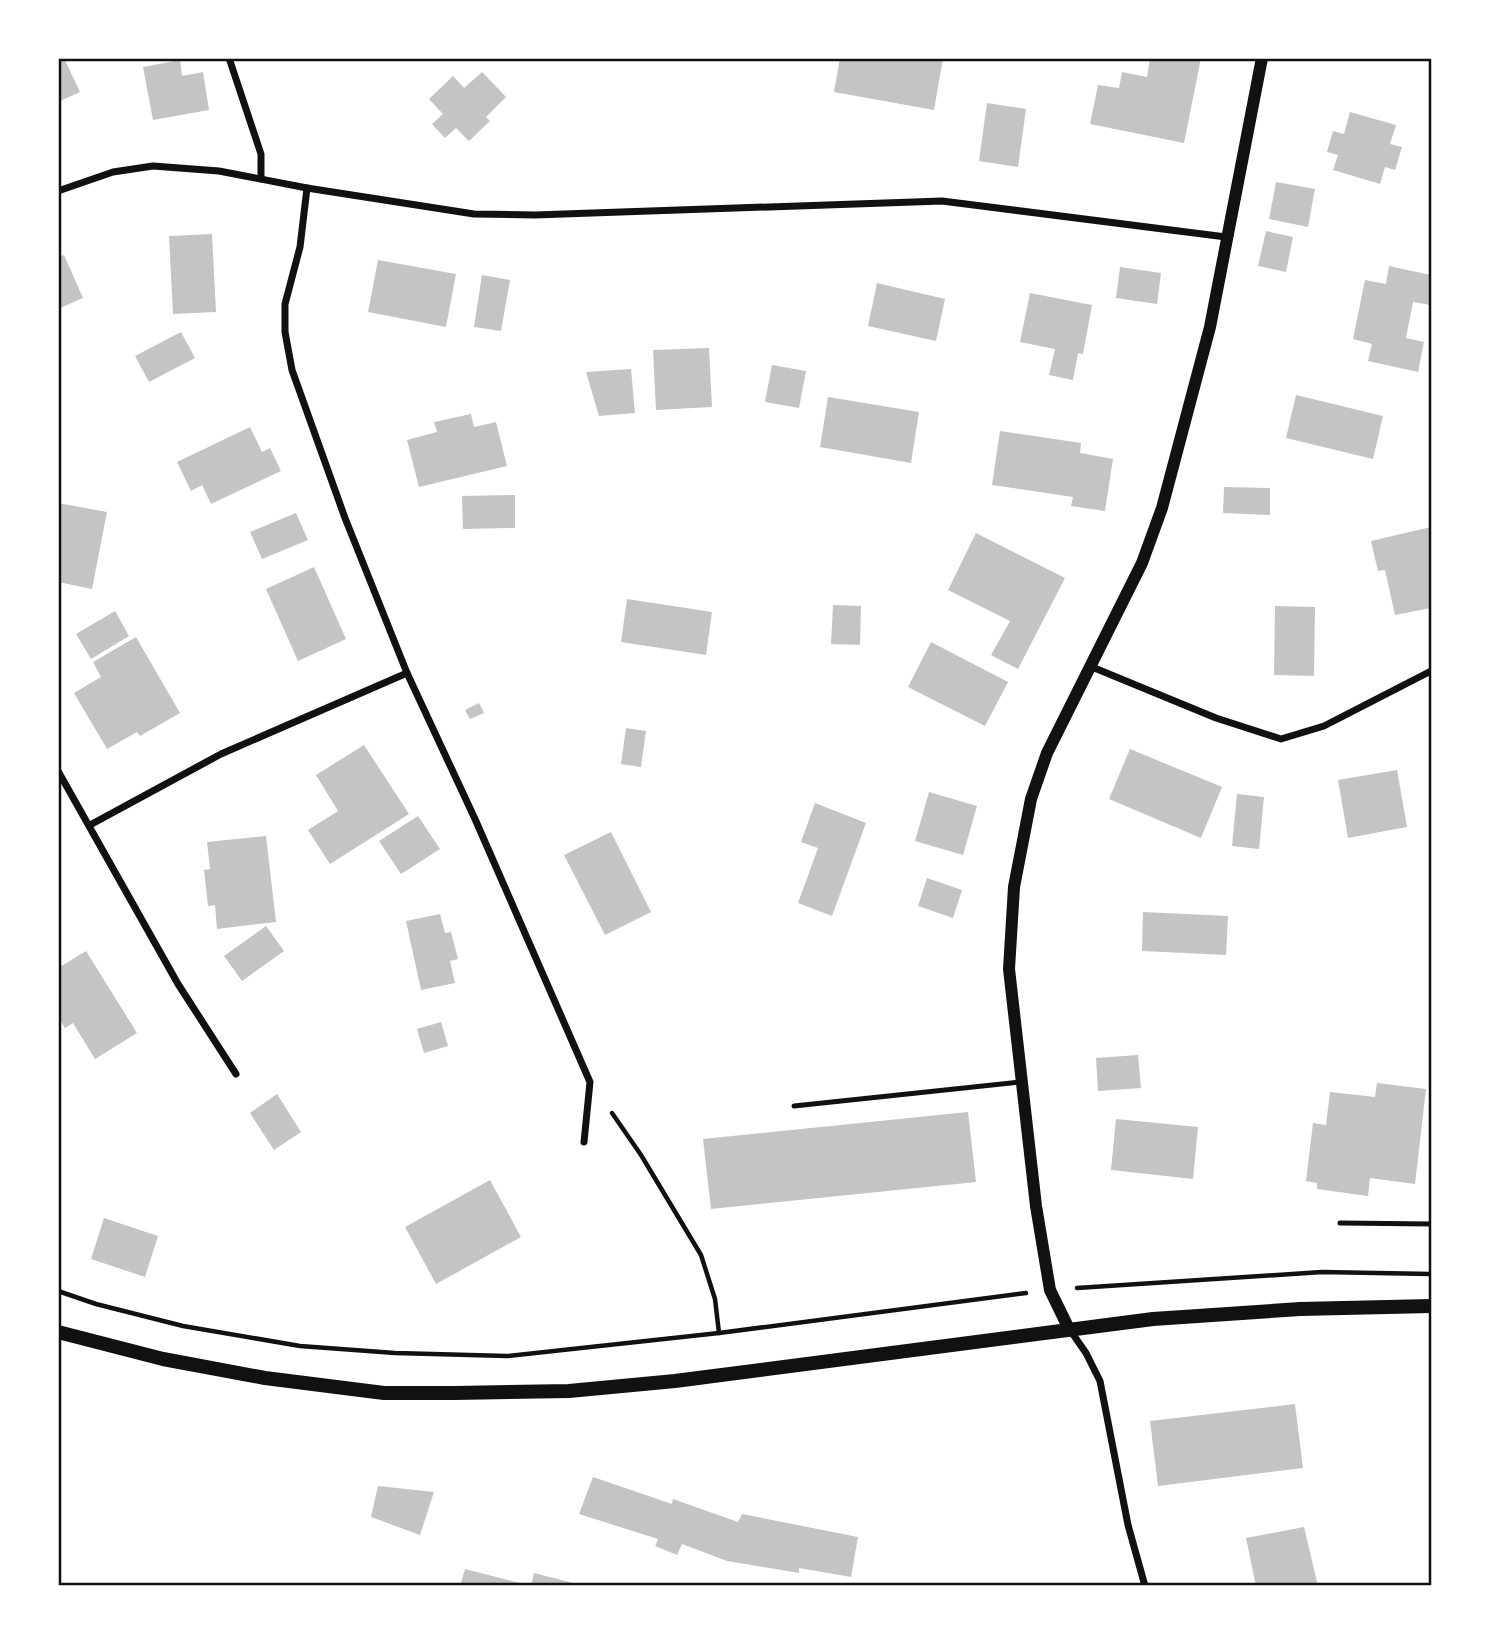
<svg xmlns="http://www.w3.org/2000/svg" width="1489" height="1644" viewBox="0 0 1489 1644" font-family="'PT Sans',sans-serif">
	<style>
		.building { fill: #c4c4c4 }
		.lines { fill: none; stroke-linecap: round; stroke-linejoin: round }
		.path { stroke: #111; stroke-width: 4.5 }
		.service { stroke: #111; stroke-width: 5 }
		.minor { stroke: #111; stroke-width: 7 }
		.tertiary { stroke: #111; stroke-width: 12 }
		.secondary { stroke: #111; stroke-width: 14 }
		.neatline { fill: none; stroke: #111; stroke-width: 2.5 }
	</style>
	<rect width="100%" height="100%" fill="#fff"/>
	<g class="building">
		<path d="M58 58H64L80 92 58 102Z"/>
		<path d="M840 58H943L934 110 834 92Z"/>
		<path d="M1150 58H1201L1184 143 1090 124 1098 85 1119 88 1122 72 1147 77Z"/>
		<path d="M180 60 182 76 203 72 209 110 153 120 143 67Z"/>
		<path d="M482 72 506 97 486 117 490 121 469 141 456 128 445 138 432 124 443 114 429 99 453 76 464 88Z"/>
		<path d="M987 103 1026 109 1018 167 979 161Z"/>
		<path d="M1350 112 1396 125 1390 144 1402 147 1395 170 1385 167 1380 184 1333 170 1338 155 1327 152 1333 131 1344 134Z"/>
		<path d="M1276 182 1315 189 1308 227 1269 219Z"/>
		<path d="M1266 231 1293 237 1286 272 1258 266Z"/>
		<path d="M212 234 216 312 173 314 169 236Z"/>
		<path d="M64 255 83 298 58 309V257Z"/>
		<path d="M378 260 456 274 446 327 368 312Z"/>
		<path d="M1389 266 1431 275V305L1413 302 1406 338 1424 342 1418 372 1368 361 1372 344 1353 339 1365 280 1386 284Z"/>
		<path d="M1120 267 1161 273 1157 304 1116 298Z"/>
		<path d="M482 275 510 280 501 331 474 327Z"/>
		<path d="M877 283 945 299 936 341 868 326Z"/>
		<path d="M1030 293 1092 305 1083 354 1078 353 1073 380 1049 375 1055 349 1020 342Z"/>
		<path d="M181 332 195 358 149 382 135 356Z"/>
		<path d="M709 348 712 407 656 410 653 350Z"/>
		<path d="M772 365 806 371 799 408 765 402Z"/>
		<path d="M631 369 635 413 599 416 586 372Z"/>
		<path d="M1296 395 1383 416 1373 459 1286 438Z"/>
		<path d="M828 397 919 412 911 463 820 447Z"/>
		<path d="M471 414 474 427 496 422 507 466 419 487 407 440 437 432 434 422Z"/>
		<path d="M250 427 262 452 270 448 281 471 211 504 202 485 191 491 177 462Z"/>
		<path d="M1000 431 1081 443 1080 453 1113 459 1105 511 1071 506 1073 497 992 485Z"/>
		<path d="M1224 487 1270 488V515L1223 513Z"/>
		<path d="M515 495V528L463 529 462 496Z"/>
		<path d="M58 503 107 512 92 589 58 582Z"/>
		<path d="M296 513 308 540 262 559 250 532Z"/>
		<path d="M1431 527V608L1395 615 1385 570 1378 571 1371 541Z"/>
		<path d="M976 533 1065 578 1018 669 991 655 1010 621 948 590Z"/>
		<path d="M314 567 346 639 298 661 266 589Z"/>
		<path d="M627 599 712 612 706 655 621 642Z"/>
		<path d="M833 605 861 606 860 645 831 644Z"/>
		<path d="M1275 606 1315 607 1314 676 1274 675Z"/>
		<path d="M115 611 129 636 91 659 76 634Z"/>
		<path d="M136 637 180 713 140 736 137 732 107 749 74 693 101 677 93 662Z"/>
		<path d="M931 642 1008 682 985 726 908 687Z"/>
		<path d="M479 703 484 713 470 719 465 710Z"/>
		<path d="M626 728 646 731 641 767 621 764Z"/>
		<path d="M364 745 409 814 330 864 308 830 338 811 316 775Z"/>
		<path d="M1130 749 1222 787 1201 838 1109 799Z"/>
		<path d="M1397 770 1407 827 1348 838 1338 780Z"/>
		<path d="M929 792 977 806 963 855 915 841Z"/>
		<path d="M1237 794 1264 797 1259 849 1232 846Z"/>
		<path d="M815 803 866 823 832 916 798 903 818 848 801 842Z"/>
		<path d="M418 816 440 849 401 874 379 841Z"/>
		<path d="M611 832 651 912 605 935 564 855Z"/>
		<path d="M266 836 276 922 217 929 215 905 208 906 204 870 210 869 207 842Z"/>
		<path d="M927 878 962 890 953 918 918 906Z"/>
		<path d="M1143 912 1228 916 1226 955 1142 951Z"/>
		<path d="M440 914 445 933 451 932 458 959 450 961 455 983 421 990 406 921Z"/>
		<path d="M266 926 284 951 242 981 224 956Z"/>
		<path d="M86 951 137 1033 95 1059 73 1023 65 1028 58 1017V968Z"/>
		<path d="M441 1022 448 1046 424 1053 417 1029Z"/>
		<path d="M1138 1055 1141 1088 1098 1091 1096 1058Z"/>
		<path d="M1377 1083 1426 1089 1415 1184 1370 1178 1368 1196 1317 1189V1183L1306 1181 1313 1123 1326 1125 1330 1092 1375 1097Z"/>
		<path d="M277 1094 301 1132 274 1150 250 1113Z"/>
		<path d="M968 1112 976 1182 711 1209 703 1139Z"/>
		<path d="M1116 1119 1198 1127 1193 1179 1111 1170Z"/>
		<path d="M490 1180 521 1237 436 1284 405 1227Z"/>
		<path d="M104 1218 158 1236 145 1277 91 1259Z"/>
		<path d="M1295 1404 1303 1468 1158 1486 1150 1421Z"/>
		<path d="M593 1477 672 1504 673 1499 738 1522 742 1514 858 1537 851 1577 799 1568V1573L727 1561 682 1544 677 1555 655 1546 658 1539 579 1514Z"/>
		<path d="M378 1486 434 1492 420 1535 371 1517Z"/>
		<path d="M1304 1527 1318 1586H1256L1246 1538Z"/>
		<path d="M465 1569 528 1585V1586H460Z"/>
		<path d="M534 1573 581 1585V1586H531Z"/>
	</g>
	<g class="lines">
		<g class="path">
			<path d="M612 1113 641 1155 701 1255 715 1299 719 1333"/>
			<path d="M1077 1288 1322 1272 1431 1274"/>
			<path d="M58 1291 96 1304 183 1326 300 1346 395 1353 507 1356 719 1333 1026 1293"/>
		</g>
		<g class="service">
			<path d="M794 1106 1020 1082"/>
			<path d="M1340 1223 1431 1224"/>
		</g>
		<g class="minor">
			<path d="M229 58 261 154V179"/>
			<path d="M307 188 300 247 285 304V332L292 370 345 518 407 673 475 819 590 1082 584 1142"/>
			<path d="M58 191 113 172 153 166 219 171 307 188 474 214 535 215 942 201 1226 237"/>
			<path d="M1092 667 1216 718 1281 739 1324 726 1431 671"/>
			<path d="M58 771 178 984 236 1074"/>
			<path d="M90 825 221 754 407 673"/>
			<path d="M1070 1330 1086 1353 1100 1381 1128 1525 1145 1586"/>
		</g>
		<path class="tertiary" d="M1069 1329 1050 1290 1036 1206 1009 969 1014 887 1031 799 1047 753 1142 563 1162 508 1210 327 1262 58"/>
		<path class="secondary" d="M58 1332 163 1359 265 1378 384 1393H455L569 1391 675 1381 1153 1319 1300 1309 1431 1306"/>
	</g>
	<rect width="1489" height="1644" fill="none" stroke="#ffffff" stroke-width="119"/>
	<rect x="60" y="60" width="1370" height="1524" class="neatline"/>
</svg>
